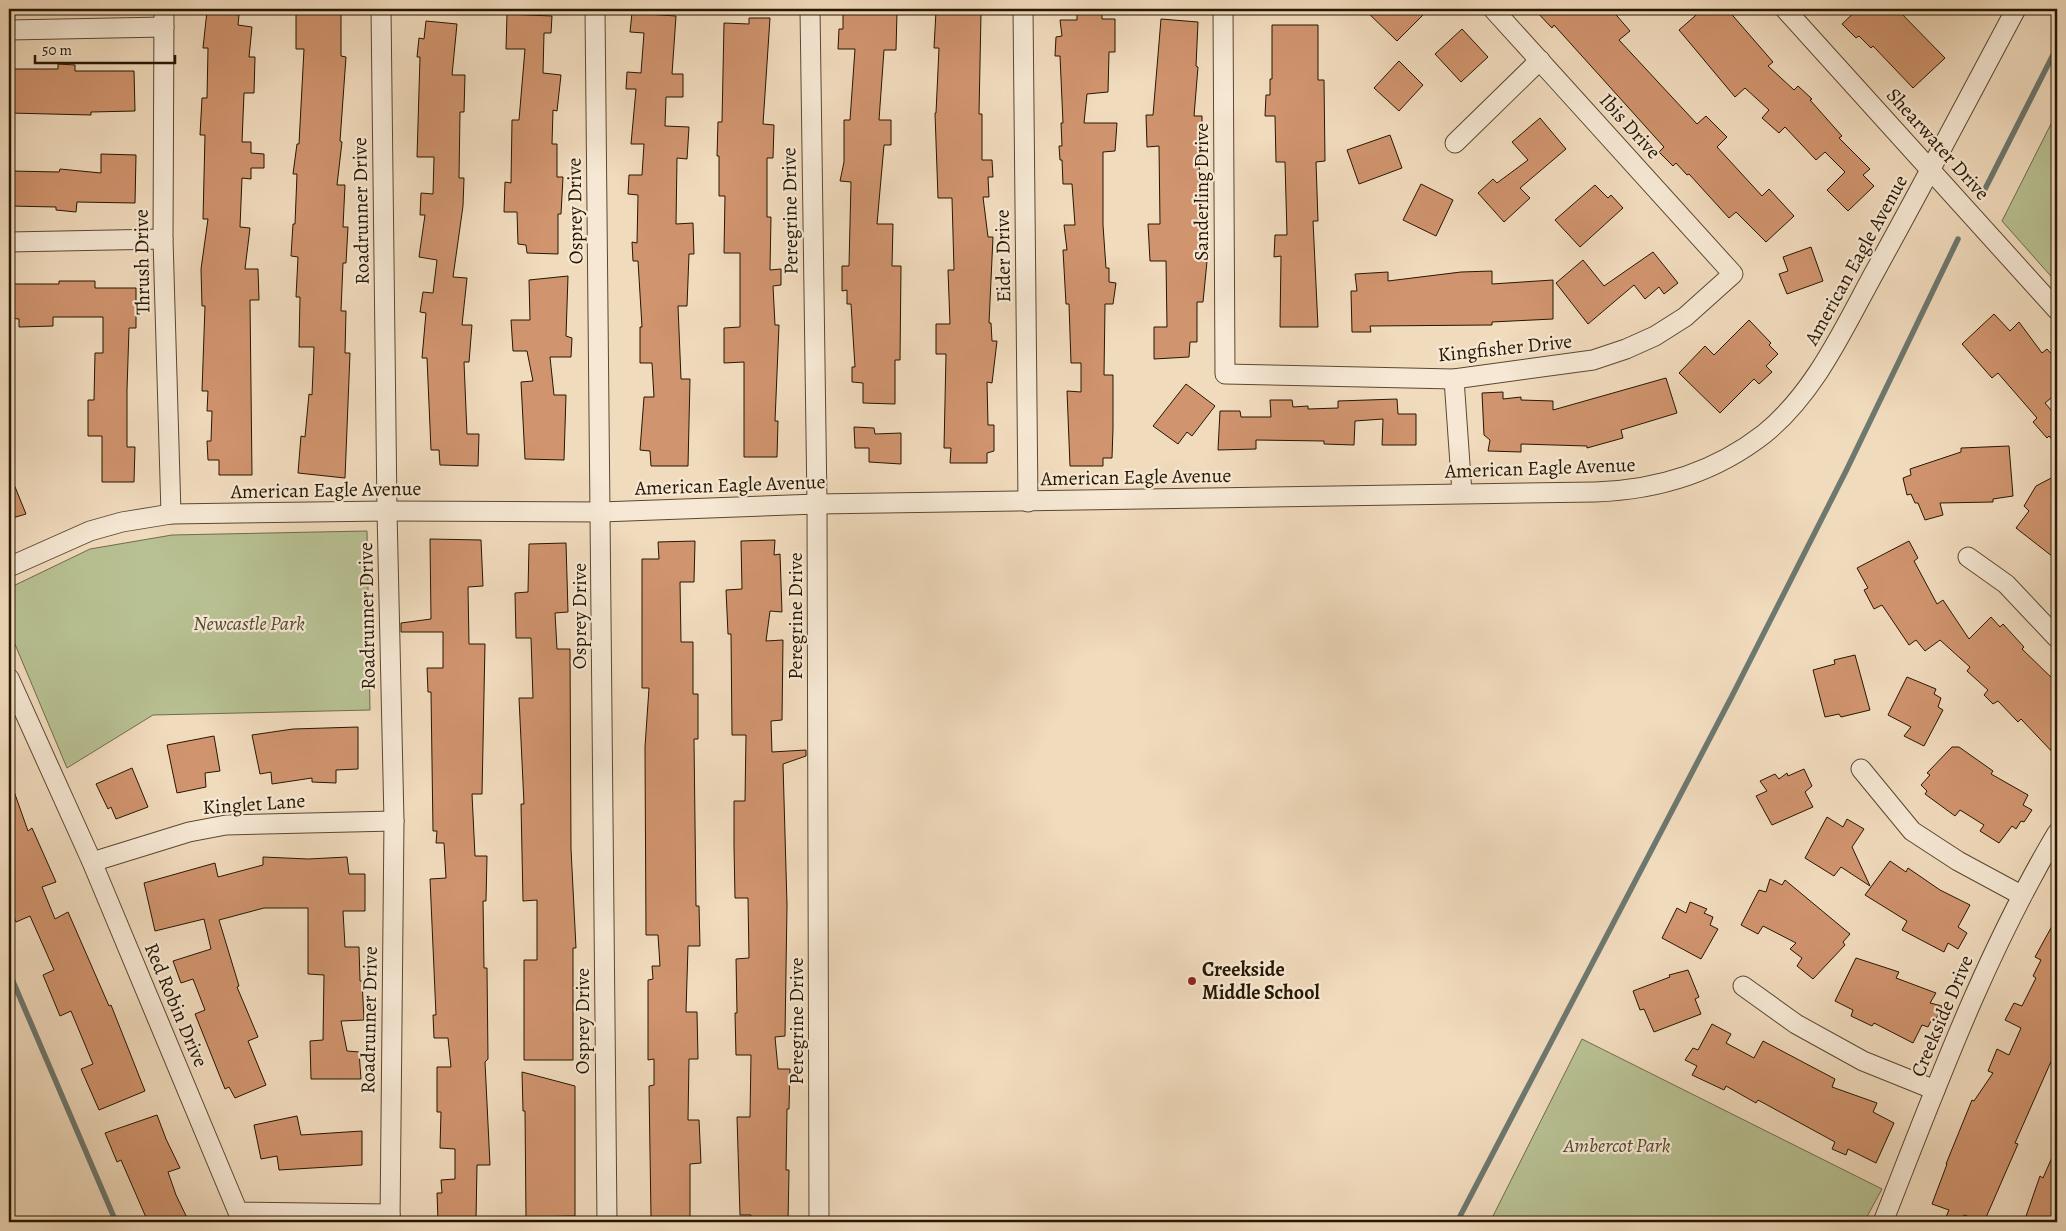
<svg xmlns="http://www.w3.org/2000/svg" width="2066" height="1231" viewBox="0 0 2066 1231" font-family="Alegreya,serif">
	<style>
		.green { fill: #b8c193; stroke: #706c4a }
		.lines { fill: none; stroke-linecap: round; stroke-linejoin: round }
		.stream { stroke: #6d786f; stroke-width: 5.5 }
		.building { fill: #d0946e; stroke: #271701 }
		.minor-casing { stroke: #5a4830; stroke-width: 21 }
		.minor { stroke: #f6e8d4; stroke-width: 19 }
		.poi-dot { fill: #8f2418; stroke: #f6e8d4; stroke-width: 2 }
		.labels { text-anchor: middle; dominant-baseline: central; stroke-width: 4.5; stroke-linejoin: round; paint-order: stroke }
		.street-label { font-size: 20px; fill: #271701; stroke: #f6e8d4 }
		.park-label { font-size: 20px; font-style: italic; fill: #524a2d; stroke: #f6e8d4 }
		.poi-label { font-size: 20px; font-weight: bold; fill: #271701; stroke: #f6e8d4; text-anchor: start }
	</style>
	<rect width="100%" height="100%" fill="#f1dbbd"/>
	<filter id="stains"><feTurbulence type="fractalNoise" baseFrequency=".004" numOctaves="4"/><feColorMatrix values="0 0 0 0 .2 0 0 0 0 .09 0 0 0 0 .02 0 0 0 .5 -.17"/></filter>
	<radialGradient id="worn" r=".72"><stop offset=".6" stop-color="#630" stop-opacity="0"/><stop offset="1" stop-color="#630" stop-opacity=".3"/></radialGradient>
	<g class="green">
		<path d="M2057 112V283L2002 221Z"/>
		<path d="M367 531 370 710 153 715 67 768 9 630V588L90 549 172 535Z"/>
		<path d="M1582 1039 1882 1189 1864 1222H1490Z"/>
	</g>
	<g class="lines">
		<g class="stream">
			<path d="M1984 191 2057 47"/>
			<path d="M9 972 116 1222"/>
			<path d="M1457 1222 1732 696 1846 471 1958 239"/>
		</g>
	</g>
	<g class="building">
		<path d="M1077 9H1102V19H1115V52H1109L1108 92 1087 94 1084 123H1117L1115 151 1103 152V225L1106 268H1109V282L1116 283 1113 304H1105L1104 375H1113V428L1112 458H1103V466H1070L1067 391 1081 392V363H1071L1069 304H1066L1063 250H1067L1064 225H1075L1072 184H1063L1062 160H1060L1059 146H1062L1061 123H1063L1060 56H1055L1056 37 1062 36 1060 20H1077Z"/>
		<path d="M1364 9H1429L1397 41Z"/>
		<path d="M1534 9H1611L1630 31 1619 40 1697 124 1706 116 1727 137 1717 147 1762 196 1769 189 1794 216 1766 242 1736 212 1729 218 1689 174 1687 175 1676 163 1673 166 1659 152 1664 147 1554 25 1552 28Z"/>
		<path d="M1703 9H1727L1773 62 1768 66 1794 90 1798 86 1812 99 1810 100 1842 136 1839 138 1870 169 1863 175 1874 186 1848 211 1827 190 1845 172 1825 152 1816 160 1785 127 1779 133 1762 118 1769 110 1745 88 1735 97 1679 30Z"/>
		<path d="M1858 9H1897L1945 58 1913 88 1873 46 1871 48 1859 36 1856 38 1842 24Z"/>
		<path d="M843 10 897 12 896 50H884L879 120H891V145H884L877 224H893L892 266H901L900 360H895V404L863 403V383L852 382V367H855L851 304H847V290L842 291V266H849L851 182 840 181 844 162V120H850L855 49H838L839 29H843Z"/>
		<path d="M207 11 239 15 238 25 252 27 249 57H255L254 93H244L242 142H251V153L264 154V168H251V179L242 178 240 227 250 228 245 269H258L259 300H250L252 475H219V460H208L207 441H211L212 411H207L208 391H202L205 306H202L201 269 208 219H203L205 135H200L202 98H207L208 48H203Z"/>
		<path d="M936 11 981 13 979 114H982V160H992L993 177H988L989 197H983L988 237H993L989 323H991L992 341H997L992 383 987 382 988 425H994V451L987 453V463H950L951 448H944L946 354H936V324H950L948 270H954L952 198H938L935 113H936L939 48H934Z"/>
		<path d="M296 12H341V56L346 57 340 141 342 142 337 185H345L343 227H348L346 263H343L341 311H346L345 353H350L345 478 298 473 301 436 305 437 309 394 312 395 314 347H299L300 297H296L298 257 291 256 293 224H295L297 174H293L297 144H299L304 49H296Z"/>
		<path d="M632 13 676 16 672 74H683V97H666L665 126 689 127 687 159 677 158 676 224 693 223 694 254H689L687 306H678L681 379H690L688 466H651L650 451 640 450 644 397H654L652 363H640V327H642L638 261H633L632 242 637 243 638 195 628 194 629 175H642L644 144H631L636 89H626L627 72 641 73 644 33 630 32Z"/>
		<path d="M507 14 552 16 551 33H544L543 73 561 75 557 111 553 110 552 144H557V177H563L561 214H558V254L527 253 526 245 518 244 517 212H504L505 182 511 183 512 120H519L525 49H506Z"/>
		<path d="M749 18H770L763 124 774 125 773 158H767V217H771L770 270 781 269V285L773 286 775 325H779L775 421H778L777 457H744V362L724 363V328L740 327V253H724L725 196H719V156H717L718 122H722L724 23 749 24Z"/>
		<path d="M1161 19 1198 22 1196 66 1198 67 1194 116H1202V151H1199L1201 223 1202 240 1209 241 1203 302H1197V342H1190L1189 357 1154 359V327H1167L1166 261H1150L1148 224H1160L1159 146 1147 147 1146 115H1153Z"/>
		<path d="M426 21 457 24 452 75H465L464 112H460L459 178H464L463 206 453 277 467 278 462 325H472L469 362H464L467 434H479L478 466 440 465 439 450H431L427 358H422L426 313 420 312 423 292 433 293 437 260 419 257 425 215H420L421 193 433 194 434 157H417L420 57H417L419 38 424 39Z"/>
		<path d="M1272 25H1318V80H1324L1325 161 1316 162 1318 221H1313L1318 327H1280L1281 256 1274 257 1275 235H1287L1285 162H1276L1275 116H1265L1266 95H1270V79H1272Z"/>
		<path d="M1462 29 1488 57 1461 82 1435 54Z"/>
		<path d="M1399 61 1423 85 1399 111 1374 88Z"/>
		<path d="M58 64 75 65V71H134L135 111 91 112V115L9 113V69H58Z"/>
		<path d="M1540 118 1566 149 1520 188 1530 198 1504 222 1478 193 1493 179 1497 183 1528 160 1512 142Z"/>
		<path d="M1390 135 1402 168 1359 184 1347 150Z"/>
		<path d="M101 154 136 155 135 203 77 202 76 212 56 210V207L9 206V171L59 172 60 169 101 173Z"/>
		<path d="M1421 184 1453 200 1436 236 1403 220Z"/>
		<path d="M1595 185 1608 198 1611 195 1623 208 1580 247 1555 220Z"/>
		<path d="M1811 247 1823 281 1787 294 1779 274 1788 271 1783 257Z"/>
		<path d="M1653 252 1678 283 1664 294 1659 287 1645 299 1634 285 1588 324 1556 283 1583 260 1604 286Z"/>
		<path d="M1492 271V284L1553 280V319L1492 322V325L1370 326 1371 332H1352L1351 291H1357L1355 274 1388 272V281L1461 272Z"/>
		<path d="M568 276 566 336 572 338 571 357H550L554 395H566L564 460 525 459 521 382 533 381 527 351H513L511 320H530L529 280Z"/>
		<path d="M59 281H95V288H136V328H129L127 390V447H135L134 482H102V436H88V400H94L95 353H103V317H53V326L19 327V319L9 318V284H59Z"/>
		<path d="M1994 314 2010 331 2019 322 2042 353 2047 349 2057 360V393L2045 403 2057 417V445L2049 436 2047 438 2033 422 2037 418 1998 373 1992 378 1962 344Z"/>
		<path d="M1749 320 1771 343 1769 345 1778 354 1766 366 1772 372 1759 384 1754 379 1720 413 1679 373 1705 346 1714 355Z"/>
		<path d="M1666 378 1677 413 1621 430 1623 438 1587 448V446L1521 444V452L1488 451 1490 440 1484 435 1482 393 1503 392V399L1521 397V400L1553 401V410Z"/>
		<path d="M1186 384 1215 406 1192 436 1187 432 1178 444 1153 426Z"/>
		<path d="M1397 399 1398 414H1416V445H1382L1383 419 1355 421 1354 445 1324 444V441L1256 440V449L1218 450 1220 411H1240L1241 417H1271L1270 400H1292L1293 407 1308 406V409L1338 408V401Z"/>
		<path d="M854 427 874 428 875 434 901 433V464L869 462V448H855Z"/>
		<path d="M2009 446 2013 496 1993 499V502L1940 503 1943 515 1925 520 1918 503H1915L1911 494 1907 495 1903 478 1911 475 1910 469 1961 452V448Z"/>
		<path d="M9 472 26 514 9 519Z"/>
		<path d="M2057 475V560L2016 528 2029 511 2024 506 2036 486Z"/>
		<path d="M430 539 481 540 483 586 468 587 469 644H485L482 794H472L475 856H487L486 901H483L484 968H487L488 1059 485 1062 490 1165H477L476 1219 438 1220 437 1193H442L441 1180 455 1179V1149L440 1148 441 1112H437V1067H451L448 1038H434L433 1015H436L430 879 446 878 444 843H436L437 831H433L431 692H428L427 668H443V632H401V623L431 619Z"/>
		<path d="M775 540 774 555 780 554 782 612 770 611 766 641 783 640 782 720 771 721 772 752 806 750V756L783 764 787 905 785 1036 775 1037 778 1069H790L789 1109H787L786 1170H789L788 1222H751V1215H740L737 1117H750L751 1055H736L735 1013H737L736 959 749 958 748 898H735L734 846V801H745L746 735H732L731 634H728L726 590 742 589 741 541Z"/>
		<path d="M695 541 694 582H680L681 642H693V694H698V739H694L696 906H699L700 946H688L686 1012H697L698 1059H689L688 1120H699L701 1163 690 1164V1217H651L649 1086 654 1085V1059L648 1060V980L653 979 652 966H660L658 935H646L645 747 649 688H642V559H659L658 542Z"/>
		<path d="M1909 541 1918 558 1914 561 1937 604 1943 600 1969 639 1991 617 2000 627 2003 624 2024 647 2022 649 2057 683V757L2021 719 2018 722 1998 701 1993 704 1984 695 1988 690 1967 671 1970 667 1940 640 1925 651 1916 640 1909 645 1882 605 1874 609 1864 590 1868 588 1857 568Z"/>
		<path d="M566 543 568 612 555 613 557 649H570L571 849 576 948H573V1060H524V960H537V900L523 901 521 804H524L519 698H533L531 638H516L515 593 528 592 529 544Z"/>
		<path d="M1855 655 1870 710 1841 717 1839 714 1825 717 1813 670 1835 664 1834 660Z"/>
		<path d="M1907 677 1936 689 1934 694 1941 698 1938 707 1943 710 1924 746 1904 736 1911 727 1888 715Z"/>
		<path d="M358 727V769L336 770V783L312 782V778L272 784 271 772 260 774 252 735 293 729Z"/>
		<path d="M214 736 220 771 205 773 206 787 177 793 167 745Z"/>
		<path d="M1952 747H1959L1993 771 1991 774 2028 795 2023 805 2032 810 2024 822 2021 821 2016 829 2012 826 1999 843 1980 831 1984 825 1960 810 1955 816 1925 794 1927 791 1921 785 1930 775 1927 773Z"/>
		<path d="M132 768 148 807 116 819 111 807 108 809 96 784Z"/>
		<path d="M1804 769 1812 786 1805 792 1813 807 1772 825 1756 796 1767 791 1760 781 1775 774 1779 779 1787 773 1788 776Z"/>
		<path d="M9 783H11L28 831 32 828 56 882 42 887 55 919 68 912 109 1006 111 1005 145 1091 99 1110 81 1069 93 1064 71 1011 60 1016 43 975 54 970 30 916 16 922 9 906Z"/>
		<path d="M1827 817 1843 827 1847 819 1864 829 1852 847 1870 886 1841 867 1834 876 1805 858Z"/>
		<path d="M263 857 308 859 347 857 349 874H365V911H343L345 947H359L360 981H362L364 1020 341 1021 347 1051 359 1052 361 1079H311L310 1041 323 1040 324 975 308 974V908H264L219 920 239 986 237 987 258 1037 248 1041 266 1085 235 1098 229 1087 225 1089 195 1014 205 1010 193 979 181 983 173 961 211 949 204 919 155 931 144 883 215 863 218 877 263 865Z"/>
		<path d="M1890 861 1906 872 1908 868 1940 890 1970 905 1958 927 1967 933 1958 949 1948 943 1944 952 1902 930 1907 921 1865 895Z"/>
		<path d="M1770 879 1782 885 1785 880 1850 934 1843 942 1845 945 1813 979 1797 966 1802 958 1790 949 1796 943 1763 926 1758 934 1741 925 1759 890 1766 892Z"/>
		<path d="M1690 902 1707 909 1704 913 1713 917 1710 925 1718 929 1701 959 1662 938 1677 908 1686 913Z"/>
		<path d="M2057 917V1048L2015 1143 2018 1144 1984 1222 1964 1215 1961 1222H1958L1946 1217 1949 1210 1932 1204 1947 1164H1946L1972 1100 1974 1101 1993 1073 1988 1071 1997 1049 2009 1055 2021 1028 2005 1020 2014 1003 2022 1006 2036 978 2033 976 2041 960 2035 957Z"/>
		<path d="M1856 958 1899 972 1896 978 1936 993 1930 1003 1942 1006 1936 1019H1932L1928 1027 1922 1025 1913 1043 1874 1023 1872 1026 1851 1016 1853 1010 1835 1001Z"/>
		<path d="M1688 970 1699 997 1695 999 1701 1014 1654 1032 1644 1009 1640 1010 1633 991 1670 977 1669 975Z"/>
		<path d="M1712 1024 1731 1034 1726 1043 1754 1058 1763 1041 1835 1079 1832 1087 1877 1103 1873 1112 1894 1123 1876 1163 1848 1149 1846 1155 1832 1149 1835 1142 1758 1100 1756 1103 1726 1086 1724 1090 1692 1075 1697 1066 1685 1060 1693 1048 1698 1050Z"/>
		<path d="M522 1072 575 1086V1216L526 1217 525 1111H523Z"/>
		<path d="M157 1115 166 1139 180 1168 168 1172 176 1195 189 1222H148L121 1160 117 1162 105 1133Z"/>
		<path d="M297 1116 301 1135 362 1131V1165L279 1170 277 1156 261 1159 254 1125Z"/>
		<path d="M2057 1146V1222H2024L2040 1176 2043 1178Z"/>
	</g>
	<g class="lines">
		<g class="minor-casing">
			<g id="minor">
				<path d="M164 9 163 239 171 514"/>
				<path d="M381 9 387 511 394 821 390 1222"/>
				<path d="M595 9 607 1222"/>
				<path d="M810 9 817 504 819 1222"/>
				<path d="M1023 9 1028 502"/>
				<path d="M1223 9 1225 374 1454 379 1593 360 1626 349 1655 336 1685 317 1733 274 1493 9"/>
				<path d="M1785 9 2057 310"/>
				<path d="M9 30 164 27"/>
				<path d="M1455 143 1540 60"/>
				<path d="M9 242 163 239"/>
				<path d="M1454 379 1462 493"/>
				<path d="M1968 557 2006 584 2057 638"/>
				<path d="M9 567 90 531 122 522 171 514 387 511 601 512 817 504 1595 492C1657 490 1714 473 1764 434 1817 391 1845 325 1878 266 1925 181 1970 95 2016 9"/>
				<path d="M9 678 92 862 238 1212 390 1214"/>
				<path d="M1861 769 1912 831 1958 861 2021 895"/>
				<path d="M92 862 189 832 226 825 394 821"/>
				<path d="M1743 986 1796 1024 1863 1061 1935 1090"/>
				<path d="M1883 1222C1935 1090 1984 956 2057 833"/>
			</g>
		</g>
		<use href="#minor" class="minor"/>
	</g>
	<circle class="poi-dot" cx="1192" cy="981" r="5"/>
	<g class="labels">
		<g class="street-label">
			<text transform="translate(1630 126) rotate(48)">Ibis Drive</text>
			<text transform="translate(1938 144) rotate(48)">Shearwater Drive</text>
			<text transform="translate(1201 192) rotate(-90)">Sanderling Drive</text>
			<text transform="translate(361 211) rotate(-91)">Roadrunner Drive</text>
			<text transform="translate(575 211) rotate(-91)">Osprey Drive</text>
			<text transform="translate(790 211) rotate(-91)">Peregrine Drive</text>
			<text transform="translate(1003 256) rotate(-91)">Eider Drive</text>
			<text transform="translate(1856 260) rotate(-61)">American Eagle Avenue</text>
			<text transform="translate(142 262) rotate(-91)">Thrush Drive</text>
			<text transform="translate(1505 348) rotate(-6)">Kingfisher Drive</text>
			<text transform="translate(1540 468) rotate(-2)">American Eagle Avenue</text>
			<text transform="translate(1136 477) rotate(-1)">American Eagle Avenue</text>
			<text transform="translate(730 485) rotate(-2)">American Eagle Avenue</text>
			<text transform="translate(326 490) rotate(-1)">American Eagle Avenue</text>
			<text transform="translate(367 616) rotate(-91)">Roadrunner Drive</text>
			<text transform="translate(579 616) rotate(-90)">Osprey Drive</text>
			<text transform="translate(795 616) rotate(-90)">Peregrine Drive</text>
			<text transform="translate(254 804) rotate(-4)">Kinglet Lane</text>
			<text transform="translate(176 1005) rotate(67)">Red Robin Drive</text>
			<text transform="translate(1942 1016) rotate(-67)">Creekside Drive</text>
			<text transform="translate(369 1020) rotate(-89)">Roadrunner Drive</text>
			<text transform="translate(582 1021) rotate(-90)">Osprey Drive</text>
			<text transform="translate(796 1021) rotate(-90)">Peregrine Drive</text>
		</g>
		<g class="park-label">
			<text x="249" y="623">Newcastle Park</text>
			<text x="1617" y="1145">Ambercot Park</text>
		</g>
		<g class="poi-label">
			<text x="1202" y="969">Creekside<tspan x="1202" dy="23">Middle School</tspan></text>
		</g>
	</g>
	<rect width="2066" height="1231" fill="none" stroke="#f1dbbd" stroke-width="30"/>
	<rect x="10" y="10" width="2046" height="1211" fill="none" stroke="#271701" stroke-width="2.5"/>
	<rect x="15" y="15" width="2036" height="1201" fill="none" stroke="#271701"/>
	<path d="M35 55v8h140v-8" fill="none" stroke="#271701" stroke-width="2.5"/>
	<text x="42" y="55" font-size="15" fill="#271701" stroke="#f6e8d4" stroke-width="4" paint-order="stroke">50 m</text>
	<rect width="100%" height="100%" filter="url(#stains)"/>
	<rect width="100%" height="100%" fill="url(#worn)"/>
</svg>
